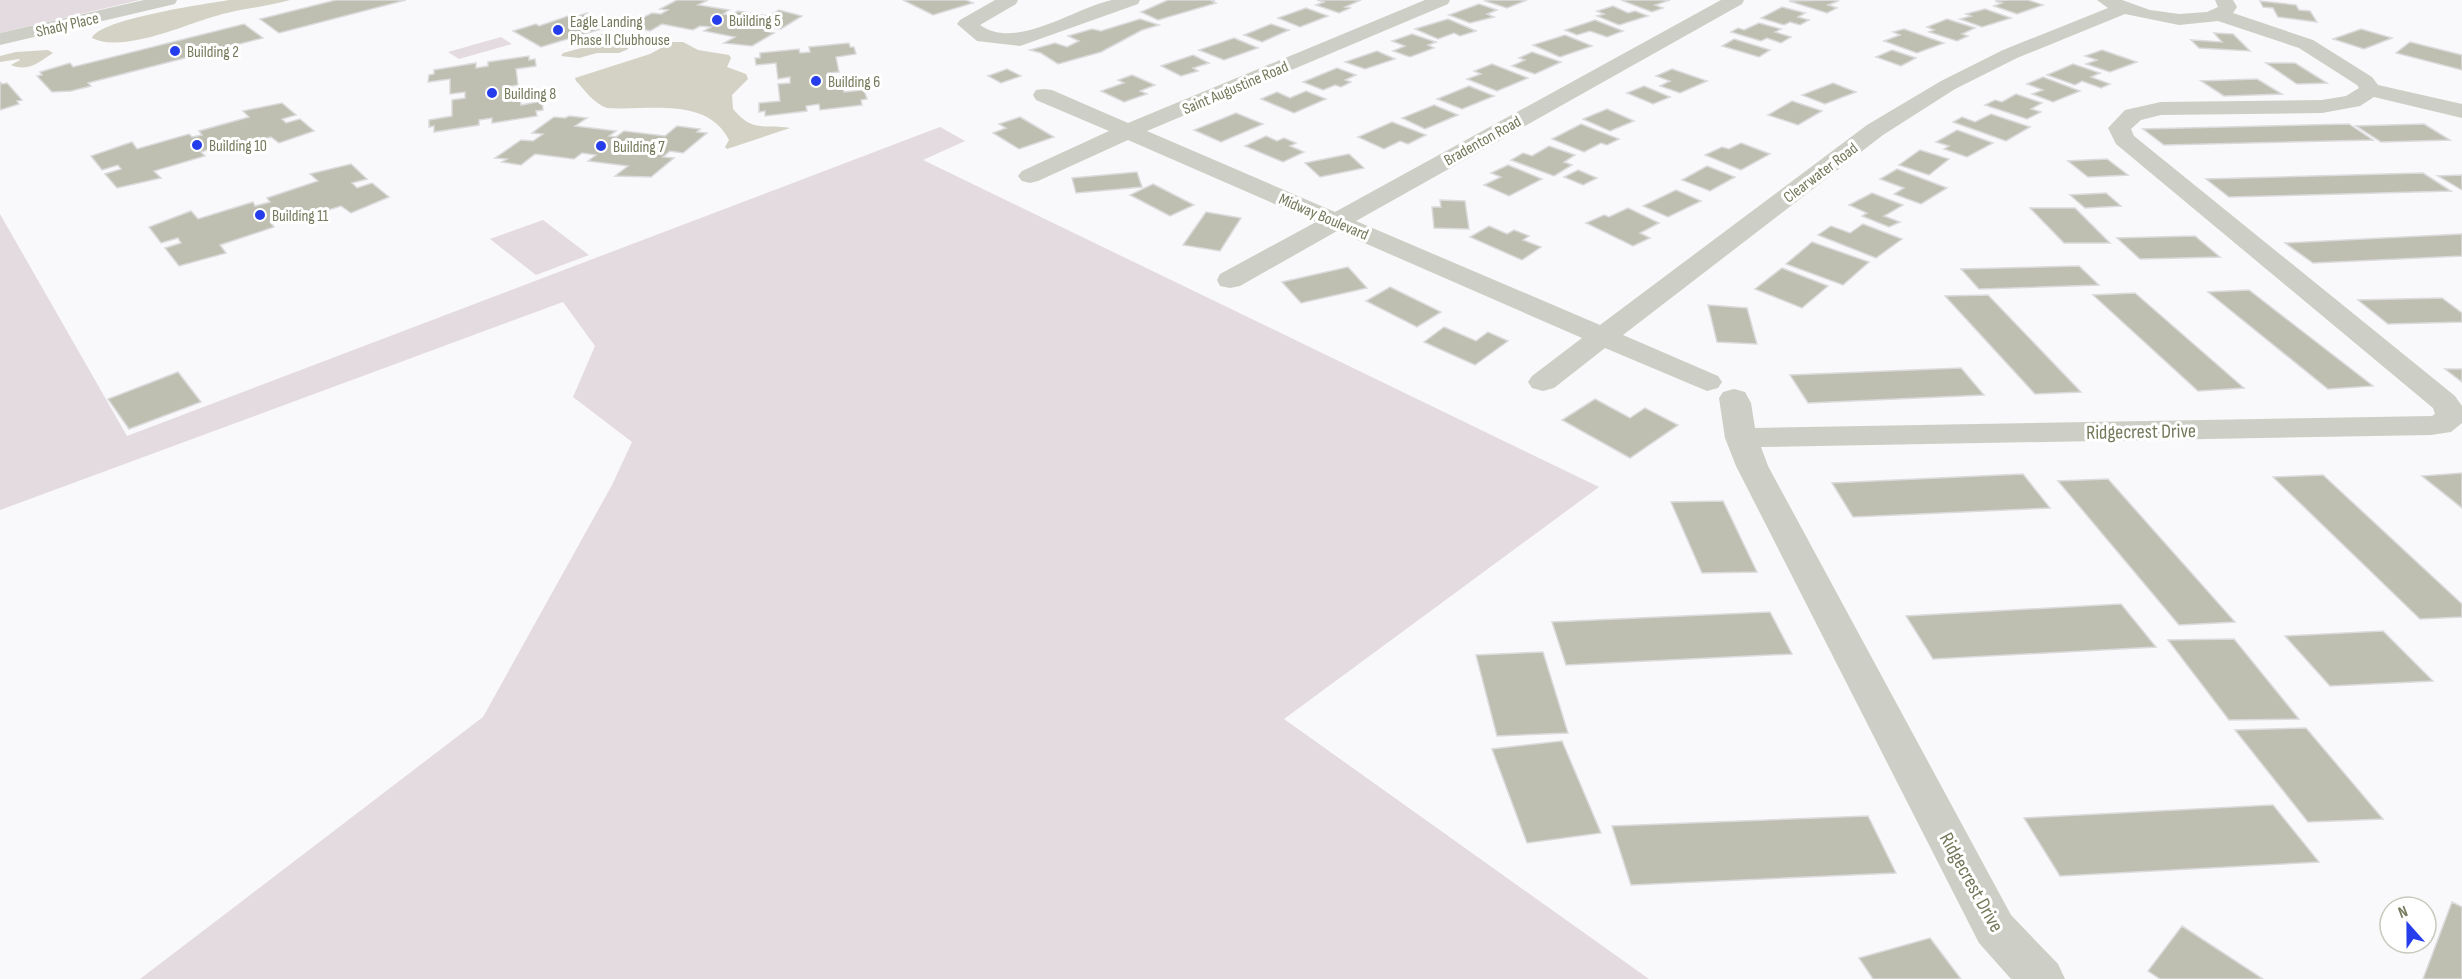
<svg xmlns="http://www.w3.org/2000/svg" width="2462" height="979" font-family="'Sofia Sans Condensed',sans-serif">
<rect width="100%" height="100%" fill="#f9f8fa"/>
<path fill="#e4dbe1" d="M0 0H140L0 33Z
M501 37 512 44 459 59 448 52Z
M940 127 965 141 923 160 1599 487 1284 719 1649 979H140L483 717 612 485 632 442 573 397 595 346 563 302 0 510V214L127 436Z
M543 220 589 255 536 275 490 239Z"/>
<path fill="#d3d2c5" d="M229 0H290C269 6 248 8 227 13 194 20 124 55 92 38 100 19 205 4 229 0Z
M601 34H609L612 39 620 40 621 44 628 46V49L619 53H597L579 58 561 56 563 53 589 46H606L589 39Z
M672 42H683L698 50 729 55 731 58 727 67 746 74 748 79 732 95 733 109C754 134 765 123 790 128L727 149 725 147 729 140C707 96 647 111 607 108 594 104 585 90 576 81L575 78 650 54Z
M48 50 53 53C41 60 30 73 11 65L20 60 19 59 0 62V56L16 52Z"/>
<path fill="#bebfb0" stroke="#dbdadc" stroke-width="1.5" d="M336 0H406L279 33 260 19Z
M677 0H708L698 5 729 10 723 14 731 15 738 11 768 16 779 10 802 16 781 29 771 28 765 31 774 33 752 46 724 43 735 37 704 31 711 27 700 26 693 30 662 24 650 31 628 25 652 13 661 14 668 10 660 9Z
M903 0H966L973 3 933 15Z
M1168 0H1215L1212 1 1216 3 1158 20 1141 12Z
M1317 0H1361L1345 7 1350 8 1339 13 1316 5 1324 2Z
M1488 0H1527L1507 8 1485 1Z
M1621 0H1670L1655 5 1663 8 1652 12Z
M1835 0 1838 1 1828 5 1837 8 1827 13 1789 1Z
M2009 0H2028L2043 5 2017 14 1994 6 2002 3 1995 1Z
M2260 1 2296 5 2299 10 2310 11 2317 22 2278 17 2273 8 2263 7Z
M1479 4 1497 10 1487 14 1494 17 1470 23 1449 15Z
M1613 6 1628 13 1635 11 1648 16 1619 25 1597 16 1604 14 1597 11Z
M1782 7 1805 13 1798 17 1809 20 1800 25 1790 22 1784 25 1761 18Z
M1306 8 1328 16 1300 27 1278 18Z
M1985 9 2011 18 1982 27 1960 19 1971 16 1966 14Z
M587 13 611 26 541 47 513 31 536 24 539 26 574 14 578 16Z
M1140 19 1159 25 1142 30 1101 52 1058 64 1041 53 1030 50 1055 43 1067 47 1079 41 1068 36 1092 29 1101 31Z
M1448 19 1476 31 1460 36 1454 33 1438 39 1415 29Z
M1947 19 1975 28 1962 34 1968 36 1957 41 1929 32 1934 30 1927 27Z
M1595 20 1623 31 1607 37 1590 31 1577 35 1565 30Z
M1759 23 1781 29 1775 32 1791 37 1781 43 1767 38 1761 41 1731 32 1738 28 1744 30Z
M244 24 263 38 88 83 91 86 71 91 52 92 37 76 42 75 40 72 70 63 73 67Z
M1271 24 1289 30 1262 42 1244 35Z
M1904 29 1944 43 1917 53 1884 41 1900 35 1893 32Z
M2361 29 2392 38 2364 49 2333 39Z
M2214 33 2233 34 2250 51 2199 48 2191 40 2222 42Z
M1412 34 1436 42 1428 45 1434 48 1410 57 1393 51 1405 46 1392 41Z
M1565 35 1592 46 1560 57 1533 45Z
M1234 38 1258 48 1224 60 1199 50Z
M1734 39 1770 50 1759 57 1722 46Z
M2410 42 2462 55V70L2396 53Z
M849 43 850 47H854L856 54 836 57 839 72 828 73 829 78 841 77 844 92 864 90 867 99 861 100 862 105 820 110 819 104 806 106 807 111 765 116V111L759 112V103L780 101 778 84 790 83V77L778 79 776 63 756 65 755 58H760V53L799 49 800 53 810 52 809 47Z
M1892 50 1916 58 1901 66 1876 57Z
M2102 50 2137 62 2110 72 2086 64 2097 60 2085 56Z
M1377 51 1395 59 1365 69 1345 62Z
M1532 52 1561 62 1535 74 1512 66 1525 60 1519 58Z
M1193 55 1209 63 1193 68 1198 71 1181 76 1161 66Z
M529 56V60L535 59 536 66 516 69 518 85 507 87 508 90 519 88 521 105 542 101 543 110 536 111 537 116 492 123V118L479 120V125L434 132V126L429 127V120L452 116V100L465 98V92L450 94V79L428 82 429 75 434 74V70L476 63V68L488 66V62Z
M2266 63H2295L2327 83 2297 84Z
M1492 64 1528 78 1497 91 1467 79 1481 74 1474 71Z
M2073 64 2100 73 2091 77 2110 84 2101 88 2082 81 2075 85 2047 75Z
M1337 68 1356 75 1345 80 1351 82 1341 87 1335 85 1323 90 1303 82Z
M1007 69 1021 76 1001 83 988 76Z
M1672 69 1707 81 1680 93 1660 86 1670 81 1656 76Z
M1132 75 1155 85 1140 91 1147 94 1124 102 1101 91 1124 83 1118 80Z
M2043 77 2080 91 2053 102 2032 94 2043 90 2027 84Z
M2257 79 2282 94 2224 96 2201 81Z
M0 82 2 84 7 83 22 100 17 101 19 104 0 110Z
M1833 83 1856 92 1825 104 1802 95Z
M1469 86 1494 96 1462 109 1437 99Z
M1644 86 1670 97 1653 104 1627 93Z
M1306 91 1326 99 1294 113 1261 99 1277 92 1290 98Z
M2016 94 2042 103 2031 109 2041 112 2027 119 1985 105 1995 100 2002 102Z
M1792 101 1822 111 1798 125 1768 115Z
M282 103 296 115 282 119 286 123 300 119 314 131 279 143 271 137 223 150 219 146 201 152 205 156 154 171 161 178 117 188 105 174 121 169 118 165 102 170 91 156 132 142 137 149 189 134 192 137 202 135 199 131 249 117 243 111Z
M1434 105 1458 115 1425 129 1402 118Z
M1607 109 1634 121 1610 131 1583 119Z
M1236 113 1263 124 1221 142 1194 130Z
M1991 114 2030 127 2006 141 1953 122 1962 117 1975 122Z
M569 116 587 118 575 126 616 131 609 136 616 137 624 131 665 136 677 126 700 129 697 132 707 133 683 153 670 151 663 157 674 158 651 177 615 176 628 166 588 161 596 155 582 153 574 159 535 154 521 165 502 162 507 159 495 158 521 140 533 141 543 134 532 133 554 117 565 118Z
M1020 117 1054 137 1019 149 993 133 1006 128 999 124Z
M1392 122 1426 135 1408 144 1400 141 1384 149 1358 137Z
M1581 124 1619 139 1607 145 1601 143 1584 152 1552 139Z
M2349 124 2373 140 2164 145 2143 129Z
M2424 124 2450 140 2381 142 2356 126Z
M1957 130 1993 143 1967 157 1944 149 1949 146 1936 142Z
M1266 136 1277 141 1284 138 1296 143 1290 146 1304 152 1283 162 1245 146Z
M1741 143 1770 154 1741 170 1705 155 1722 147 1729 149Z
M1549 146 1575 155 1564 162 1572 165 1554 176 1511 160 1523 153 1532 156Z
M1920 150 1949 159 1929 175 1899 165Z
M1349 154 1364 168 1320 177 1305 163Z
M2107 159 2128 175 2088 177 2068 161Z
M351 164 367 179 352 183 357 188 372 183 389 197 351 213 341 206 290 222 285 217 270 222 274 227 220 245 226 253 179 266 165 248 181 243 178 238 161 243 149 227 191 211 198 219 253 202 255 206 270 202 267 198 318 181 310 174Z
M1508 165 1542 179 1509 196 1484 185 1501 177 1491 173Z
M1707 166 1735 177 1710 191 1682 180Z
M1897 169 1947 188 1921 204 1894 194 1904 188 1880 179Z
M1578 170 1597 178 1583 185 1564 177Z
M1137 172 1142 187 1076 193 1072 178Z
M2423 173 2451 191 2229 197 2206 179Z
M2462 175V190L2438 176Z
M1153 184 1194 205 1170 216 1130 195Z
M1676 190 1701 201 1668 217 1643 206Z
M1872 193 1903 205 1884 216 1900 222 1889 227 1862 216 1867 213 1849 205Z
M2106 193 2121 206 2085 208 2070 195Z
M1440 200 1465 201 1469 229 1434 228 1432 207H1441Z
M1628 208 1659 223 1640 233 1650 238 1633 246 1586 223 1604 215 1609 217Z
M2030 208H2075L2110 243H2064Z
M1206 212 1241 218 1220 251 1183 245Z
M1863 224 1902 239 1876 258 1818 235 1831 226 1850 233Z
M1489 226 1507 234 1514 230 1529 236 1523 240 1541 247 1522 260 1470 237Z
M2462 234V256L2313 263 2285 243Z
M2195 236 2220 257 2140 259 2117 238Z
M1812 242 1869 262 1843 285 1786 264Z
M2079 266 2099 285 1979 289 1961 269Z
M1348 267 1367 288 1301 303 1282 282Z
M1782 268 1828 286 1802 308 1755 289Z
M1390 287 1441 312 1417 327 1366 301Z
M2249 290 2373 386 2328 389 2208 292Z
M2135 293 2244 388 2198 391 2093 295Z
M1988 295 2081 392 2035 394 1945 296Z
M2442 298 2462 313V322L2388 324 2358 300Z
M1708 305 1747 308 1757 344 1717 342Z
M1444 327 1476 341 1488 332 1508 341 1475 365 1424 342Z
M1961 368 1984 395 1808 403 1790 375Z
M2445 369H2462V382Z
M178 372 201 402 129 429 108 399Z
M1595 399 1630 418 1645 408 1678 425 1630 458 1562 420Z
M2462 473V508L2422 476Z
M2023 474 2050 508 1853 517 1832 483Z
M2323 475 2462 604V617L2420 619 2273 477Z
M2108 479 2235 622 2179 625 2058 481Z
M1723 501 1757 572 1702 573 1671 502Z
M2121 604 2156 647 1933 659 1906 616Z
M1770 612 1792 654 1566 665 1552 622Z
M2383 631 2433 681 2330 686 2285 636Z
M2234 639 2299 719 2229 720 2168 640Z
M1543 652 1568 733 1497 736 1476 655Z
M2306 728 2383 819 2308 822 2235 730Z
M1562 741 1601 833 1527 843 1492 749Z
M2273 805 2319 862 2060 876 2024 818Z
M1868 816 1896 873 1631 885 1612 826Z
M2452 902 2462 907V979H2423Z
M2182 926 2263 979H2160L2148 971Z
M1930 938 1961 979H1873L1859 958Z"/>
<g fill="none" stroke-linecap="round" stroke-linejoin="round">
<path fill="#cdcec5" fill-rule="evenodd" d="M144 0H177L175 4 0 45V33Z
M995 0H1018L1016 4 980 25C1016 51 1074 8 1112 0 1121 0 1131 0 1140 0L1138 4 1020 46 977 41 957 24 960 20Z
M1425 0H1450L1448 4 1147 131 1335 212 1721 0H1744L1742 4 1356 221 1600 325 1867 125 1941 81 2003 50 2108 8 2097 0H2122L2150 10 2179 14 2207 12 2218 7 2215 0H2233L2237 7 2233 13 2313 40 2372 77 2378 85 2462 104V118L2374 97 2360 106 2322 113 2161 115 2141 120 2131 129 2134 136 2455 396 2462 406V423L2451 432 2431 435 1761 447 1768 466 2011 915 2058 964 2065 979H2011L1979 943 1736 466 1725 438 1719 398 1723 392 1734 389 1745 392 1751 403 1755 428 2432 416 2435 414 2433 408 2116 144 2108 128 2125 110 2161 102 2322 100 2346 96 2359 88 2357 85 2299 48 2218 21 2179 25 2125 14 2017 58 1955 89 1883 135 1623 335 1718 376 1722 382 1718 388 1707 391 1605 348 1554 388 1543 391 1532 388 1528 382 1532 376 1582 338 1337 231 1240 286 1230 288 1220 286 1217 280 1220 274 1316 222 1128 140 1038 181 1030 183 1022 181 1018 176 1022 171 1109 131 1036 100 1033 95 1036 90 1044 89 1052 90 1128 123Z"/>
</g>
<g fill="#263dec" stroke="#fff" stroke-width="2">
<circle cx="717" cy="20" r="6"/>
<circle cx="558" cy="30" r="6"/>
<circle cx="175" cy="51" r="6"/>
<circle cx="816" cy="81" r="6"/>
<circle cx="492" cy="93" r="6"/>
<circle cx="197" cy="145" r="6"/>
<circle cx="601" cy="146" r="6"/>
<circle cx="260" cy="215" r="6"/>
</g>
<g text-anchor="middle" stroke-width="6" stroke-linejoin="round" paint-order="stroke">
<g font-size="16" fill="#75785a" stroke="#fff" text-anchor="start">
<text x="729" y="26">Building 5</text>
<text x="570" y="27">Eagle Landing<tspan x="570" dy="18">Phase II Clubhouse</tspan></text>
<text x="187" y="57">Building 2</text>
<text x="828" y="87">Building 6</text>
<text x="504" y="99">Building 8</text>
<text x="209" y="151">Building 10</text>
<text x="613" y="152">Building 7</text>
<text x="272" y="221">Building 11</text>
</g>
<g font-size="16" fill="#75785a" stroke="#fff">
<text transform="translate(67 24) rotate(-13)" y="6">Shady Place</text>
<text transform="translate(1235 87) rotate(-23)" y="6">Saint Augustine Road</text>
<text transform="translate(1482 140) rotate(-29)" y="6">Bradenton Road</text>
<text transform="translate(1820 172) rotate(-37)" y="6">Clearwater Road</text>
<text transform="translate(1324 216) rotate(23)" y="6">Midway Boulevard</text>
</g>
<g font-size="20" fill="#75785a" stroke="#fff">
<text transform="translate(2141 431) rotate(-1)" y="7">Ridgecrest Drive</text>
<text transform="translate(1972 882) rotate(61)" y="7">Ridgecrest Drive</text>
</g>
</g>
<g transform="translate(2408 925) rotate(339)"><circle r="28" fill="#ffffff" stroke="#c8c9bd" stroke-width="1.5"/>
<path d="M0-4.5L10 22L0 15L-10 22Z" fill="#263dec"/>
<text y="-9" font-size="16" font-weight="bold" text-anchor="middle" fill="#75785a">N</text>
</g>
</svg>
